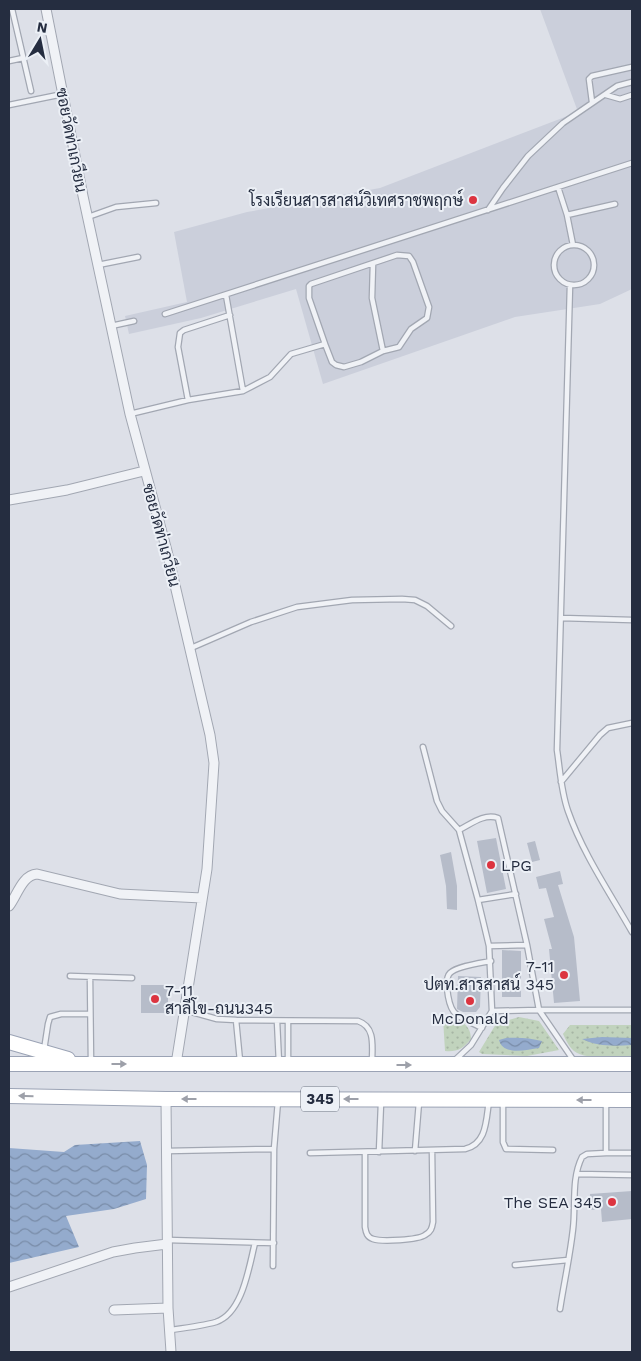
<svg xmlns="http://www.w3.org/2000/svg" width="641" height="1361" font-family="'Work Sans',Sarabun,sans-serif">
<defs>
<pattern id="grass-dots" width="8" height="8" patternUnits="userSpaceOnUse" patternTransform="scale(1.25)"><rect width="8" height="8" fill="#c1d3bd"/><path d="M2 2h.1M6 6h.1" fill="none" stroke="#a6b5a4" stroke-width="1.8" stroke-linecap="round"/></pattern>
<pattern id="water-waves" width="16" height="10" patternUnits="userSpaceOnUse" patternTransform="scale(1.25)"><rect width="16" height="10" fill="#94abcd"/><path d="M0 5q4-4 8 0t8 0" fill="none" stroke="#798ca8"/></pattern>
</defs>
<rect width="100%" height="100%" fill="#dde0e8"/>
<path fill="#cbcfdb" d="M540 9H632V289L600 304 515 317 323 384 296 289 201 318 129 334 125 316 187 302 174 232 247 212 380 188 578 112Z"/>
<path fill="url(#grass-dots)" d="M519 1017 539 1021 559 1050 527 1056 482 1054 479 1052 496 1024Z
M443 1018C457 1018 471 1023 471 1039 463 1049 457 1052 445 1051Z
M570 1025H632V1057C619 1057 584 1060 574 1051 569 1047 566 1040 563 1034Z"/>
<path fill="url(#water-waves)" d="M602 1037 632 1038V1045C615 1046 598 1047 582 1039Z
M506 1038C518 1037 531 1038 542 1041L539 1048C526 1050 503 1056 499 1040Z
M140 1141 147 1165 146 1199 114 1209 66 1216 79 1247 9 1263V1148L64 1152 75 1145Z"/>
<path fill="#b6bcc9" d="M496 838 506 889 487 893 477 841Z
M535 841 540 860 532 862 527 843Z
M451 852 457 886V910L447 909 446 886 440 855Z
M560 871 563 884 558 885 574 937 580 1001 554 1003 549 949H552L544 919 554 917 546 888 539 889 536 877Z
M502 950 521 951V997H502Z
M458 976 481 977 480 1007 476 1012H463L457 1009Z
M141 985H168V1013H141Z
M632 1191V1219L602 1222 601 1209 591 1210 590 1194Z"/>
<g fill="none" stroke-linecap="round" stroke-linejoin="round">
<defs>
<path id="lane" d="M12 9 31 91
M9 61 23 58
M606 95 620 99 632 95
M592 102 589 79 592 76 632 67
M9 105 63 94
M558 187 567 215 573 245
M488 210 503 188 528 156 563 123 617 86 632 82
M567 215 615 204
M88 217 116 207 156 203
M554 265a20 20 0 1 1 40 0a20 20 0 1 1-40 0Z
M397 255 409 256 413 262 429 307 427 318 411 329 399 347 383 351 361 362 344 367 336 365 332 362 325 344 309 298V286L311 284Z
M373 264 372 298 383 351
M98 265 138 257
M570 285 557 750C560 770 561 791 568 811 583 854 610 893 632 932
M226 295 243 391
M165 314 632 163
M111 326 134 321
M188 400 178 347 180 333 184 330 230 315
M130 414 188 400 243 391 270 377 291 354 325 344
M561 618 632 620
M191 648 251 622 297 607 352 600 402 599 415 600 427 606 451 626
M423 747 437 801 442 811 459 830 478 900 489 946 492 1011
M561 782 600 735 608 728 632 723
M459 830C471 824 484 813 498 818L527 945 539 1010H632
M478 900 516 894
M489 946 527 945
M70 976 132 978
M90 977 91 1063
M184 1010 217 1019 236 1020 358 1021C376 1027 372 1047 372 1063
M236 1020 240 1061
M277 1021 279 1063
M288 1021V1062
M482 1028C457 1015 450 1018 447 988 447 983 446 977 450 973 457 966 481 963 491 961
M44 1050 48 1024 50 1017 61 1014H90
M454 1061 471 1045 492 1011 539 1010 574 1061
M503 1101V1142L506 1149 553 1150
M167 1151 274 1149
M415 1151 419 1102
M379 1152 381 1103
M310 1153 465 1149C487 1144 486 1120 489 1101
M365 1153V1227C366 1233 367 1237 373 1239 382 1242 418 1240 425 1235 431 1232 432 1228 433 1222L432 1150
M606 1153H632
M577 1174 632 1175
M168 1240 274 1243
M515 1265 568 1260
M273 1266 274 1149 278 1101
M560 1309C564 1283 570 1256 573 1229 576 1205 571 1179 582 1157L587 1154 606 1153V1101
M170 1330C185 1328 202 1326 216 1322 243 1313 249 1266 255 1243"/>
<path id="street" d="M46 9 83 196 130 414 167 551 210 735 214 763 207 869 176 1064
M9 500 67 490 144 471
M9 906C17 896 22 875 37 874L120 894 202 898
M166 1099 168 1308 171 1352
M9 1287 113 1252 135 1248 167 1244
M114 1310 168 1308"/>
<path id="primary" d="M9 1042 68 1059
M9 1064H632
M9 1096 166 1099 632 1100"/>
</defs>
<use href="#lane" stroke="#a2a7b2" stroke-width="7"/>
<use href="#street" stroke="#a2a7b2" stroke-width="11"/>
<use href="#primary" stroke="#9ba3b5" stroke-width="16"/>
<use href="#lane" stroke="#f0f2f6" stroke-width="4.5"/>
<use href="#street" stroke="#f0f2f6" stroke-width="9"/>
<use href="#primary" stroke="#fff" stroke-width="14"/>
</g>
<defs><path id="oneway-solid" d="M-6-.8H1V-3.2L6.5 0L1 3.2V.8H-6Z" transform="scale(1.25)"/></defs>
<g fill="#9da0a9">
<use href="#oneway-solid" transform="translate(119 1064)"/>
<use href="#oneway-solid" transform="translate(404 1065)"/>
<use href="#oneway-solid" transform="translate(26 1096) rotate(-179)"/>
<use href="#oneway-solid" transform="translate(189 1099) rotate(-180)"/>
<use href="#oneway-solid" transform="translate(351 1099) rotate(180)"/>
<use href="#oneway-solid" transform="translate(584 1100) rotate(-180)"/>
</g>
<g fill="#dc3440" stroke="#ecf0f6" stroke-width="2">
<circle cx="473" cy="200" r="5"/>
<circle cx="491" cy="865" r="5"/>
<circle cx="564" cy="975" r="5"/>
<circle cx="155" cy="999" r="5"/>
<circle cx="470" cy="1001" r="5"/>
<circle cx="612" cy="1202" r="5"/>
</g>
<g text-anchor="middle" stroke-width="4" stroke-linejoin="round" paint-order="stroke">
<rect fill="#ecf0f6" stroke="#616877" stroke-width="1" x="301" y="1086.5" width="38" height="25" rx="4"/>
<g font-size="15" font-weight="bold" fill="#252d40">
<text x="320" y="1104">345</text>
</g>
<g font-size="16" fill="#252d40" stroke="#ecf0f6">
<text transform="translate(72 140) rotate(79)" y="6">ซอยวัดท่าเกวียน</text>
<text transform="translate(162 535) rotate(75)" y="6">ซอยวัดท่าเกวียน</text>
</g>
<g font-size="16" fill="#252d40" stroke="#ecf0f6" text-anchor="end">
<text x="463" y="206">โรงเรียนสารสาสน์วิเทศราชพฤกษ์</text>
<text x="501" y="871" text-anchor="start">LPG</text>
<text x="554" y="972">7-11<tspan x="554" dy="18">ปตท.สารสาสน์ 345</tspan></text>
<text x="165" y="996" text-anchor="start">7-11<tspan x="165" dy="18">สาลีโข-ถนน345</tspan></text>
<text x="470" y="1024" text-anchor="middle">McDonald</text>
<text x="602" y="1208">The SEA 345</text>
</g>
</g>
<rect width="641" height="1361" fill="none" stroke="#252d40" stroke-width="20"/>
<g transform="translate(40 40) rotate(10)" stroke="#ecf0f6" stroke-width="4" paint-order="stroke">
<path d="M0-4L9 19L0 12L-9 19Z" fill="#252d40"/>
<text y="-8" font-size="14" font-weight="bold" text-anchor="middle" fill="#252d40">N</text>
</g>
</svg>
